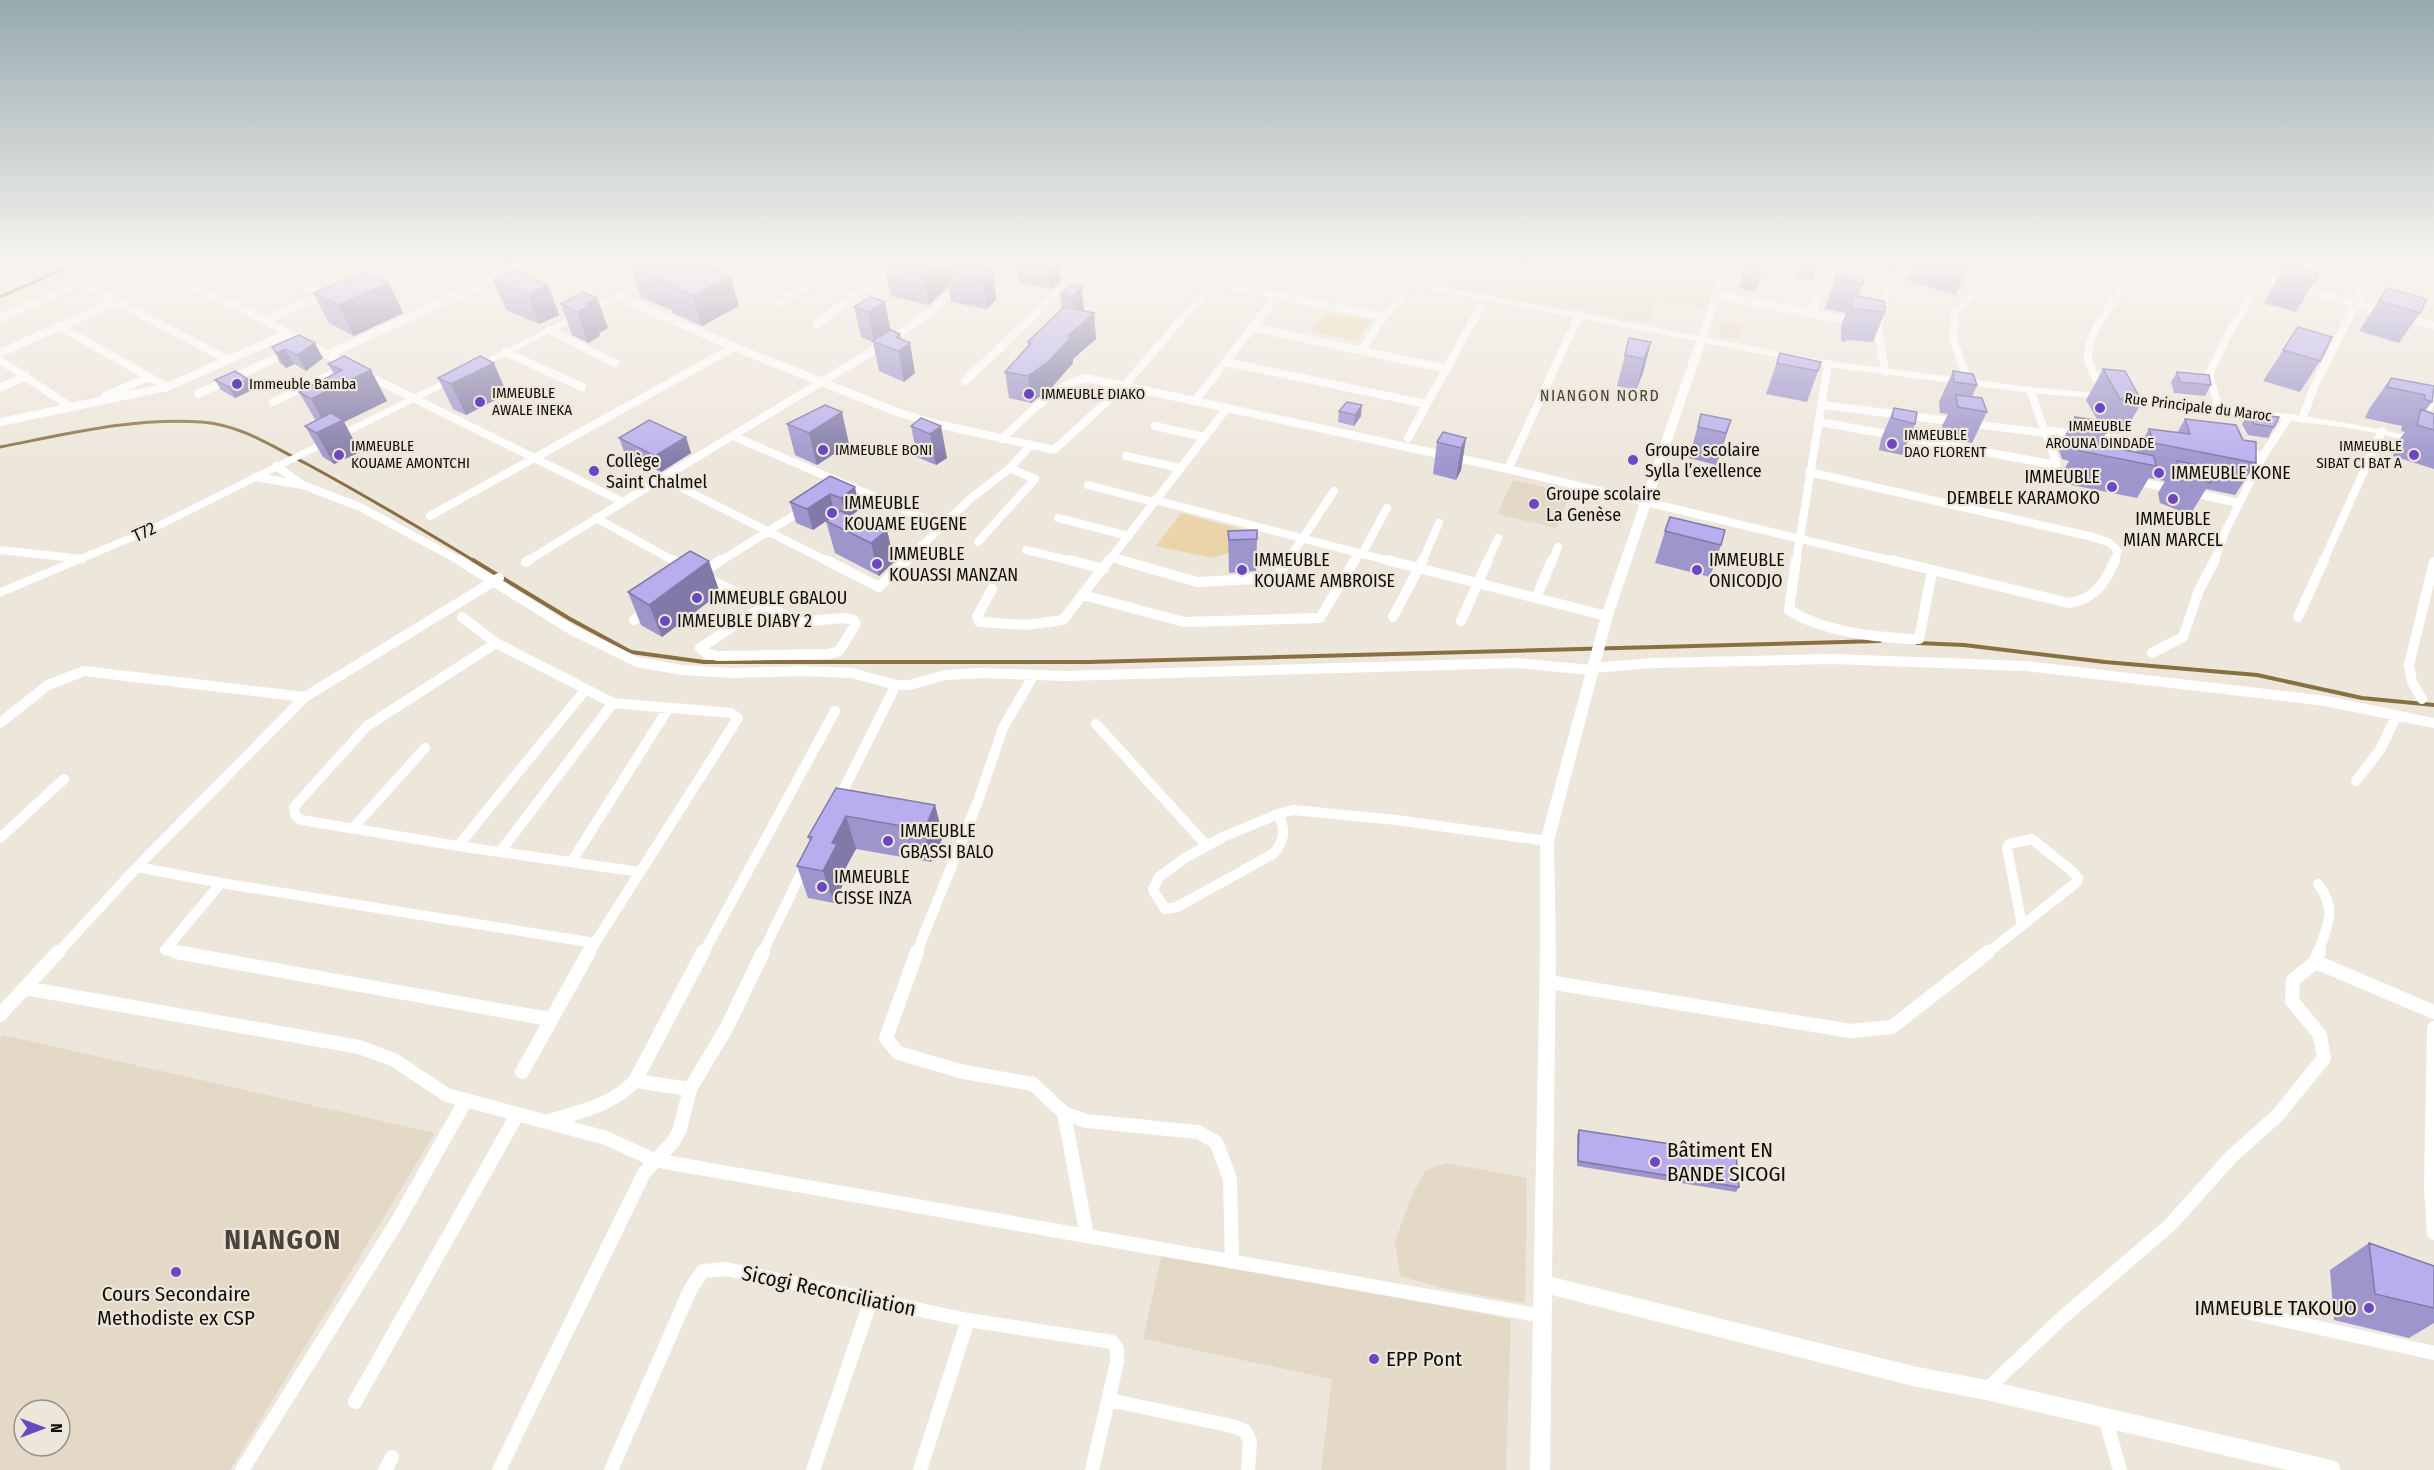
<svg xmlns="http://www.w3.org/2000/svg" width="2434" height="1470" font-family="'Fira Sans Condensed',sans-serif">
<rect width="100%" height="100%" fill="#ede6db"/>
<path fill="#e4d9c7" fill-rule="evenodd" d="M1407 265H1448L1437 281 1401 274Z
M1462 265H1718L1706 309 1655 300 1648 322 1448 288Z
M1723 321 1744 325 1741 340 1719 336Z
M1513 480 1571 493 1556 528 1497 514Z
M3 1035 435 1133 230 1470H0V1038ZM24 1410H60V1446H24Z
M1446 1163 1527 1178 1525 1303 1447 1289 1400 1276 1395 1242 1411 1197 1426 1170Z
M1162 1254 1511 1319 1506 1470H1321L1332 1379 1143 1339Z"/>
<path fill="#ebd3aa" d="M1326 312 1367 320 1369 322 1357 341 1311 331Z
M1181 513 1244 530 1228 553 1212 558 1156 546Z"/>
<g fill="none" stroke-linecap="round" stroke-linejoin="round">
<path stroke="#897042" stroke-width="3" d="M0 297 73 265
M0 447C67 434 134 417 202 422 241 425 273 447 307 464 364 495 420 528 476 562"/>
<path stroke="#897042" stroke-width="4" d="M473 560 570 619 631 652 704 662H1089L1880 641
M1917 643 1964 645 2105 662 2257 675 2362 698 2434 705"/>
<path stroke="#fff" stroke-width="8" d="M151 265 264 320 348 366
M259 265 322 295
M2215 265 2385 312
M0 273 18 265
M288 279 321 265
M738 280 764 265
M356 281 395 265
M80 283 229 360
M1232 287 1384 317
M1440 289 1456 265
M1717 295 1855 322
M617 296 734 347 897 412 933 423 1054 450 1124 386 1228 265
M1277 296 1195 401 1508 469
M779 303 807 287 835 265
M1812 314 1826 265
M1579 315 1508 469 1897 562
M2403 317 2434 326
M0 318 122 265
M264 320 328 293
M817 324 895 265
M59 326 167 387
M1251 327 1447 369
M549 330 615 363
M1702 339 1726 265
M1362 350 1379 323 1411 283
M505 352 582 387
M0 353 114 302
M329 354 524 265
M0 360 71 407
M1226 362 1426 404
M1886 372C1874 318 1872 305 1912 265
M365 374 623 502 894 338 931 311 983 265
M965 381 1087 265
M1968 382 1953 338 1954 313 1998 265
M0 388 26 376
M2104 391C2098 381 2089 369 2088 357 2087 327 2125 288 2142 265
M198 394 289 352
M105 396 149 377
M273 402 346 367
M1823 405 2046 433
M2219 409 2209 374 2227 336 2270 265
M2302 419 2314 387 2375 265
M0 422 167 387 289 333
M1820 422 2057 465 2030 390
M2422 422 2434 395
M1155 426 1205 437
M2046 430 2156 444
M733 436 942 526
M1408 438 1480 308
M1002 439C1027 416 1052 386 1086 378L1195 401
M2243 454 2263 456 2288 418
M1126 456 1180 468
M276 466 303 485 360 507 462 562
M1809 472 2093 537 2110 543 2118 551 2114 562
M256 477 302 485
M662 478 829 562
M2133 481 2174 489
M1088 485 1153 502
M2189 492 2238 503
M1155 500 1393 562
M430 516 734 347
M596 518 676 562
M1058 518 1129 536
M978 542 1035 479 1010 468
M0 550 82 559
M1026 550 1075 562
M1362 554 1387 508
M1113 558 1127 562
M526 562 623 502
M719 562 806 508
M905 562 969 500 1010 468 1030 446
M1108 562 1227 408
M1287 562 1334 491
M1354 562 1359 554
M1422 562 1439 523
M1487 562 1498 538
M1552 562 1558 547
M1796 562 1828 364
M2214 562 2225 532 2263 456
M2323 562 2382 431"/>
<path stroke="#fff" stroke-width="10" d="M459 560 572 630 637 662 682 670 732 673 802 671 852 673 896 685 838 801
M673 560 685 567
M826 560 879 587 907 560
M1069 560 1104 569
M1121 560 1197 582 1276 578 1288 560
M1387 560 1607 616
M1796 560 1789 610C1822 631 1868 636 1907 639H1919L1932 571
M1891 560 2069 603C2094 600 2106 582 2115 560
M526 562 529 560
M699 574 721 560
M704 577 800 622 843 618 854 620 856 624 839 651 829 654 719 656 707 654 700 648 764 606
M992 589 977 617 979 622 1026 625 1063 620 1109 560
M1083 595 1184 622 1320 618 1355 560
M1536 598 1552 560
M462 617 496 643 613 703 731 713 738 718 588 954
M1393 617 1423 560
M2298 617 2324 560
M634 620 649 609
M1461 621 1488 560
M496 643 367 726 294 807 295 815 301 820 458 846 640 872
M2152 653 2183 637 2199 590 2215 560
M1592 668 1654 663 1831 659 2026 666 2326 701 2434 723
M896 685H910L945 675 981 673 1066 676 1516 663 1591 670
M2422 699 2412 682 2409 665 2434 562
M0 723 48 685 84 671 305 697
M1096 724 1207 846
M2356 781 2380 750 2397 715
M1278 814C1286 829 1285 842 1273 854L1177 907 1165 909 1153 890 1159 877 1185 858 1223 837Z
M1278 814 1293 810 1396 820 1547 841
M352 829 425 748
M0 838 64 779
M458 846 586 689
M500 852 613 703
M572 861 668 709
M137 867 221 883 595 943
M2318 884C2338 910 2327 925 2318 954
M57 954 137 867 305 697 499 578
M185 954 165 950 221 883
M703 954 835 711
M762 954 806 863
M916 954 978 801 1003 728 1033 676
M1986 954 2077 882 2078 878 2073 872 2032 839 2009 844 2007 848 2022 925"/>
<path stroke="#fff" stroke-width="14" d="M176 952 549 1019
M917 952 886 1038 898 1053 964 1072 1033 1084 1064 1113 1086 1121 1198 1132 1216 1142 1230 1179 1232 1262
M2316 962 2434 1012
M1548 982 1851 1031 1892 1027 1988 952
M25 988 359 1047 394 1060 447 1095 606 1138 654 1160 1543 1316
M0 1015 58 952
M2434 1028 2431 1188 2434 1233
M522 1072 589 952
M635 1081 690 1089
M1064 1113 1087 1236
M546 1122C578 1112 611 1106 635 1081L703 952
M2224 1307 2434 1353
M1986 1390 2062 1318 2171 1224 2232 1156 2278 1115 2324 1058 2320 1035 2292 1001 2293 980 2316 962 2319 952
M1109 1400 1232 1426 1245 1431 1250 1441 1248 1470
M355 1402 517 1115
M2105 1418 2120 1470
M242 1470 397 1222 466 1100
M385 1470 392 1457
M499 1470 644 1173 673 1142 680 1129 690 1089 727 1027 763 952
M611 1470 691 1288 703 1271 726 1269 968 1320 1112 1342 1117 1349V1362L1092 1470
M813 1470 871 1300
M920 1470 968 1320"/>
<path fill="#fff" fill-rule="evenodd" d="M674 265H684L477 370H469L468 368Z
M1313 265H1329L1828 361 2030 387 2109 394V398L2105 399 2030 393 1828 367 1705 343 1613 616 1554 841 1556 954 1552 1277 1913 1366 1986 1380 2331 1460 2338 1463 2341 1470H2287L1986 1400 1913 1386 1552 1295 1550 1470H1530L1540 954V841L1601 616 1696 341 1317 268Z
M456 374 460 375V379L156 531 0 597V588L148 527Z
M2124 395C2228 407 2333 415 2434 442V448L2381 434 2342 427 2120 400 2119 398Z"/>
</g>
<path fill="#9e95cd" d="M578 265H600L590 269Z
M636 265H730L716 271 730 276 739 306 702 326 672 313V310L641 298 631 268 637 265Z
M1017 265H1059L1061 281 1052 289 1019 283Z
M1746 265H1765L1755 292 1739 288Z
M1799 265H1818L1812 281 1795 278Z
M1874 265H1904L1898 271 1874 267Z
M1914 265H1969L1956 295 1908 281Z
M2286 265 2319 274 2296 312 2263 303Z
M885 266 993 270 996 300 987 309 951 302 949 286 929 305 890 296Z
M1837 273 1863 284 1859 296 1885 312 1873 342 1846 340 1845 342 1841 341V325L1846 313 1825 309Z
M493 280 548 285 559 315 539 324 506 310Z
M1082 287 1084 311 1094 313 1096 339 1073 359V363L1052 387 1031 403 1009 398 1005 372 1028 346V342L1062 310 1060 294Z
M2387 288 2420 313 2399 343 2359 331Z
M313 293 403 313 354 336 329 323Z
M885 302 890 330 900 334 901 339 915 373 904 382 879 371 873 342 861 337 854 307Z
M561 304 608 328 599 333 600 336 588 343 572 335Z
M2298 327 2320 361 2300 392 2263 381Z
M299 335 323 358 306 371 294 364 286 368 280 363 272 347Z
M1629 338 1651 342 1643 373 1636 390 1617 386Z
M1780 353 1818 371 1807 402 1766 394Z
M344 356 387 401 344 422 360 452 334 464 323 457 305 426 316 421 299 392 334 374 328 364Z
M2103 369 2142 402 2124 433 2105 431 2106 433 2100 445 2136 452 2149 429 2177 433 2185 419 2256 463 2235 495 2206 489 2190 515 2160 503 2158 493 2165 481 2149 478 2137 498 2062 483V473L2069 461 2062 459 2058 448 2075 417 2098 421 2086 400Z
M1953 371 1977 385 1972 397 1987 412 1972 443 1944 438 1942 426 1948 414 1940 413 1939 402Z
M2177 372 2211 385 2205 396 2174 393 2171 382Z
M438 378 507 394 466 415 453 409Z
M2391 378 2434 386 2432 402 2425 411 2434 414V469L2393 456 2398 441 2405 432 2401 431 2402 426 2365 418 2369 409Z
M248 379 254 389 235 398 221 390 215 380Z
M1894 408 1915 424 1902 455 1879 450 1881 439Z
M1339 411 1361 416 1354 426 1338 422Z
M2249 413 2274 427 2268 438 2248 435 2242 424Z
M1701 414 1731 420 1716 465 1689 458Z
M921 418 947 458 936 465 917 457 911 426Z
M787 424 849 444 817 465 795 455Z
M686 437 691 453 661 472 625 454 619 438Z
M1466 438 1461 470 1456 480 1433 474 1437 442Z
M830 476 860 509 850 516 887 530 894 562 879 576 835 553 826 521 813 530 796 523 790 502Z
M1228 531 1257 539 1256 571 1229 573Z
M1665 531 1721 545 1710 577 1655 563Z
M628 592 720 593 662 637 641 625Z
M836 788 935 805 943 837 931 862 856 849 845 869 847 876 834 903 808 898 797 866 810 842 808 837Z
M1579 1130 1739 1187 1736 1192 1577 1166V1135Z
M2369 1243 2434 1266V1323L2409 1338 2334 1320 2330 1270Z"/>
<path fill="#8179a7" d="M588 265H600L590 269Z
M714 265H730L716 272Z
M935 265H949L950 272H947L949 286 929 305 924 275Z
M1050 265H1059L1061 281 1052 289Z
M1764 265H1765L1755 292Z
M993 270 996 300 987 309 983 279Z
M730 276 739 306 702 326 693 296Z
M389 283 403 313 354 336 338 305Z
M548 285 559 315 539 324 527 294Z
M1082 287 1084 317 1075 327 1072 297Z
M597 298 608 328 599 333 600 336 588 343 577 312 585 304Z
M885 302 891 333 874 342 868 312Z
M1094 313 1096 339 1073 359V363L1052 387 1031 403 1028 376 1068 336Z
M900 334 902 348 910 343 915 373 904 382 896 337Z
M1651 342 1643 373 1636 390 1644 359Z
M315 343 323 358 306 371 297 355Z
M285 349 294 364 286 368 277 353Z
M494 363 507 394 466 415 451 384Z
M371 370 387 401 344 422 360 452 334 464 316 433 327 428 311 399Z
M248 379 254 389 235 398 229 387Z
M1362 405 1361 416 1354 426 1355 415Z
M842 412 849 444 817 465 809 433Z
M1731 420 1721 452 1716 465 1726 433Z
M941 426 947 458 936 465 930 434Z
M686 437 691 453 661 472 655 456Z
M1466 438 1461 470 1456 480 1461 448Z
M855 487 860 509 846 520 841 498Z
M830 494 835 515 813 530 807 509Z
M887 530 894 562 879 576 871 543Z
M709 561 720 593 662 637 649 605Z
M935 805 943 837 931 862 924 830Z
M846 816 856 849 845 869 847 876 834 903 823 871 832 843Z"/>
<path fill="#b8adee" stroke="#8179a7" stroke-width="1.5" d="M638 265H697L730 276 693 296 663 283 665 281 631 268Z
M887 265H935L924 275 885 266Z
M955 265H966L993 270 983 279 947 272Z
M2286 265 2319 274 2314 282 2281 273Z
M515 270 548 285 527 294 493 280Z
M362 273 389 283 338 305 313 293Z
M1837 273 1864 279 1863 284 1835 279Z
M1070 285 1082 287 1072 297 1060 294Z
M2387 288 2427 299 2420 313 2379 301Z
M583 292 597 298 585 304 589 306 577 312 561 304Z
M1852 295 1884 301 1885 312 1857 309 1856 312 1852 311Z
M871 297 885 302 868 312 854 307Z
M1064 307 1094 313 1068 336 1071 337 1049 361 1028 376 1005 372 1031 343 1028 342Z
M2298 327 2332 337 2320 361 2283 350Z
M891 330 900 334 896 337 910 343 898 351 872 341Z
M299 335 315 343 297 355 285 349 277 353 272 347Z
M1629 338 1651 342 1644 359 1625 355Z
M1780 353 1821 362 1818 371 1777 363Z
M344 356 371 370 311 399 299 392 342 370 328 364Z
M480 356 494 363 451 384 438 378Z
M2103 369 2125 371 2142 402 2120 399Z
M235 371 248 379 229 387 215 380Z
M1953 371 1973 374 1977 385 1954 382Z
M2177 372 2209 375 2211 385 2180 382Z
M2391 378 2434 386 2432 402 2424 399 2425 395 2387 387Z
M1956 395 1982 398 1987 412 1958 407Z
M1347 402 1362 405 1355 415 1339 411Z
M825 405 842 412 809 433 787 424Z
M1894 408 1917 412 1915 424 1892 418Z
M2421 409 2434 414V430L2417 425Z
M331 413 343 420 316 433 305 426Z
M2249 413 2279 417 2274 427 2254 424Z
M1701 414 1731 420 1726 433 1698 427Z
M2075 417 2101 421 2106 433 2079 428Z
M921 418 941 426 930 434 911 426Z
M2185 419 2236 425 2243 440 2256 442V463L2154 443 2149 429 2190 434Z
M649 420 686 437 655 456 619 438Z
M1443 432 1466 438 1461 448 1437 442Z
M2080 441 2154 456 2156 466 2080 451Z
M2177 461 2207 467 2210 483 2180 471Z
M830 476 855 487 841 498 830 494 807 509 790 502Z
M841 511 853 518 857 516 887 530 871 543 826 521Z
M1670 517 1725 530 1721 545 1665 531Z
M1257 530V539L1229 540 1228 531Z
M690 551 709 561 649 605 628 592Z
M836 788 935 805 924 830 846 816 832 843 837 844 823 871 797 866 812 837H808Z
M1579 1130 1736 1154 1739 1187 1578 1161Z
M2369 1243 2434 1266V1308L2375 1294Z"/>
<linearGradient id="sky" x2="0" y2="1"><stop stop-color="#97aaaf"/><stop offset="0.56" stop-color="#f7f4ef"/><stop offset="1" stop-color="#f7f4ef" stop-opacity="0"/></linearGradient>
<rect width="2434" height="470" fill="url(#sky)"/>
<g fill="#6b48c1" stroke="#ede6db" stroke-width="2">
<circle cx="237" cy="384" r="6"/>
<circle cx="1029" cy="394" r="6"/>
<circle cx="480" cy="402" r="6"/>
<circle cx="2100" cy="408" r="6"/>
<circle cx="1892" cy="444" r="6"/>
<circle cx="823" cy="450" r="6"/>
<circle cx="339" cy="455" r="6"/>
<circle cx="2414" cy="455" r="6"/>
<circle cx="1633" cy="460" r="6"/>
<circle cx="594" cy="471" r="6"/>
<circle cx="2159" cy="473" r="6"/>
<circle cx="2112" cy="487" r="6"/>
<circle cx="2173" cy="499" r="6"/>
<circle cx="1534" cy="504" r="6"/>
<circle cx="832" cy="513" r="6"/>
<circle cx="877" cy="564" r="6"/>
<circle cx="1242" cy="570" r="6"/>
<circle cx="1697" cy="570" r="6"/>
<circle cx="697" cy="598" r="6"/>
<circle cx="665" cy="621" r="6"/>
<circle cx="888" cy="841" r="6"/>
<circle cx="822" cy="887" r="6"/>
<circle cx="1655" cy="1162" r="6"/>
<circle cx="176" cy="1272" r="6"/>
<circle cx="2369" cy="1308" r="6"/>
<circle cx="1374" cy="1359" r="6"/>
</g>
<g text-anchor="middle" stroke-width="4.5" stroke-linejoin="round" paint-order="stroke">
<g font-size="15" fill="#100e0a" stroke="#ede6db" text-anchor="start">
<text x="249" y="389">Immeuble Bamba</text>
<text x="492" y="398">IMMEUBLE<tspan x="492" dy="17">AWALE INEKA</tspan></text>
<text x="1041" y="399">IMMEUBLE DIAKO</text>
<text x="2100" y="431" text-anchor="middle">IMMEUBLE<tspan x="2100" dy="17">AROUNA DINDADE</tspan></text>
<text x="1904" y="440">IMMEUBLE<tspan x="1904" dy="17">DAO FLORENT</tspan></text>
<text x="351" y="451">IMMEUBLE<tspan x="351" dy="17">KOUAME AMONTCHI</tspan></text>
<text x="2402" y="451" text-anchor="end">IMMEUBLE<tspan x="2402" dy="17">SIBAT CI BAT A</tspan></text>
<text x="835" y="455">IMMEUBLE BONI</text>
</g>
<g font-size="15" fill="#100e0a" stroke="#ede6db">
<text transform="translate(2198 407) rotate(7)" y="5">Rue Principale du Maroc</text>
</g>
<g font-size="16" letter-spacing="1.5" fill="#49433a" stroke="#ede6db">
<text x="1600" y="401">NIANGON NORD</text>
</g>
<g font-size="18" fill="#100e0a" stroke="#ede6db" text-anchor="start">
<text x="1645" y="456">Groupe scolaire<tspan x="1645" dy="21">Sylla l’exellence</tspan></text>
<text x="606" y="467">Collège<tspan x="606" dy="21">Saint Chalmel</tspan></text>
<text x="2171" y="479">IMMEUBLE KONE</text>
<text x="2100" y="483" text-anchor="end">IMMEUBLE<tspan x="2100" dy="21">DEMBELE KARAMOKO</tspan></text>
<text x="1546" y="500">Groupe scolaire<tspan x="1546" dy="21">La Genèse</tspan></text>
<text x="844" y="509">IMMEUBLE<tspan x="844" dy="21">KOUAME EUGENE</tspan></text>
<text x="2173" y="525" text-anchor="middle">IMMEUBLE<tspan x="2173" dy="21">MIAN MARCEL</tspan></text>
<text x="889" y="560">IMMEUBLE<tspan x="889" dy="21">KOUASSI MANZAN</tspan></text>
<text x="1254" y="566">IMMEUBLE<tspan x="1254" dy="21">KOUAME AMBROISE</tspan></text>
<text x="1709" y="566">IMMEUBLE<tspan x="1709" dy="21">ONICODJO</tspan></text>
<text x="709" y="604">IMMEUBLE GBALOU</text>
<text x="677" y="627">IMMEUBLE DIABY 2</text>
<text x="900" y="837">IMMEUBLE<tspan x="900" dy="21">GBASSI BALO</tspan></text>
<text x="834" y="883">IMMEUBLE<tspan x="834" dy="21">CISSE INZA</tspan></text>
</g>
<g font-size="18" fill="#100e0a" stroke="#ede6db">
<text transform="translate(144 532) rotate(-25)" y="6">T72</text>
</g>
<g font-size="21" fill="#100e0a" stroke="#ede6db" text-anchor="start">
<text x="1667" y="1157">Bâtiment EN<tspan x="1667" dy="24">BANDE SICOGI</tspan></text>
<text x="176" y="1301" text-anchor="middle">Cours Secondaire<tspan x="176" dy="24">Methodiste ex CSP</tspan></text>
<text x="2357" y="1315" text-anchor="end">IMMEUBLE TAKOUO</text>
<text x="1386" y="1366">EPP Pont</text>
</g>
<g font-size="21" fill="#100e0a" stroke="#ede6db">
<text transform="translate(829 1291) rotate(12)" y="7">Sicogi Reconciliation</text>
</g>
<g font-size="28" font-weight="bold" letter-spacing="1.5" fill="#49433a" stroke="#ede6db">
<text x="283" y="1249">NIANGON</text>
</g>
</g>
<g transform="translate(42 1428) rotate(90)"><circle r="28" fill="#ede6db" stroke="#959087" stroke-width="1.5"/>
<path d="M0-4.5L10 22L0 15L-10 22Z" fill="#6b48c1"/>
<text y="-9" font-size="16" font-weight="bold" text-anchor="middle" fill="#100e0a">N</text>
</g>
</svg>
